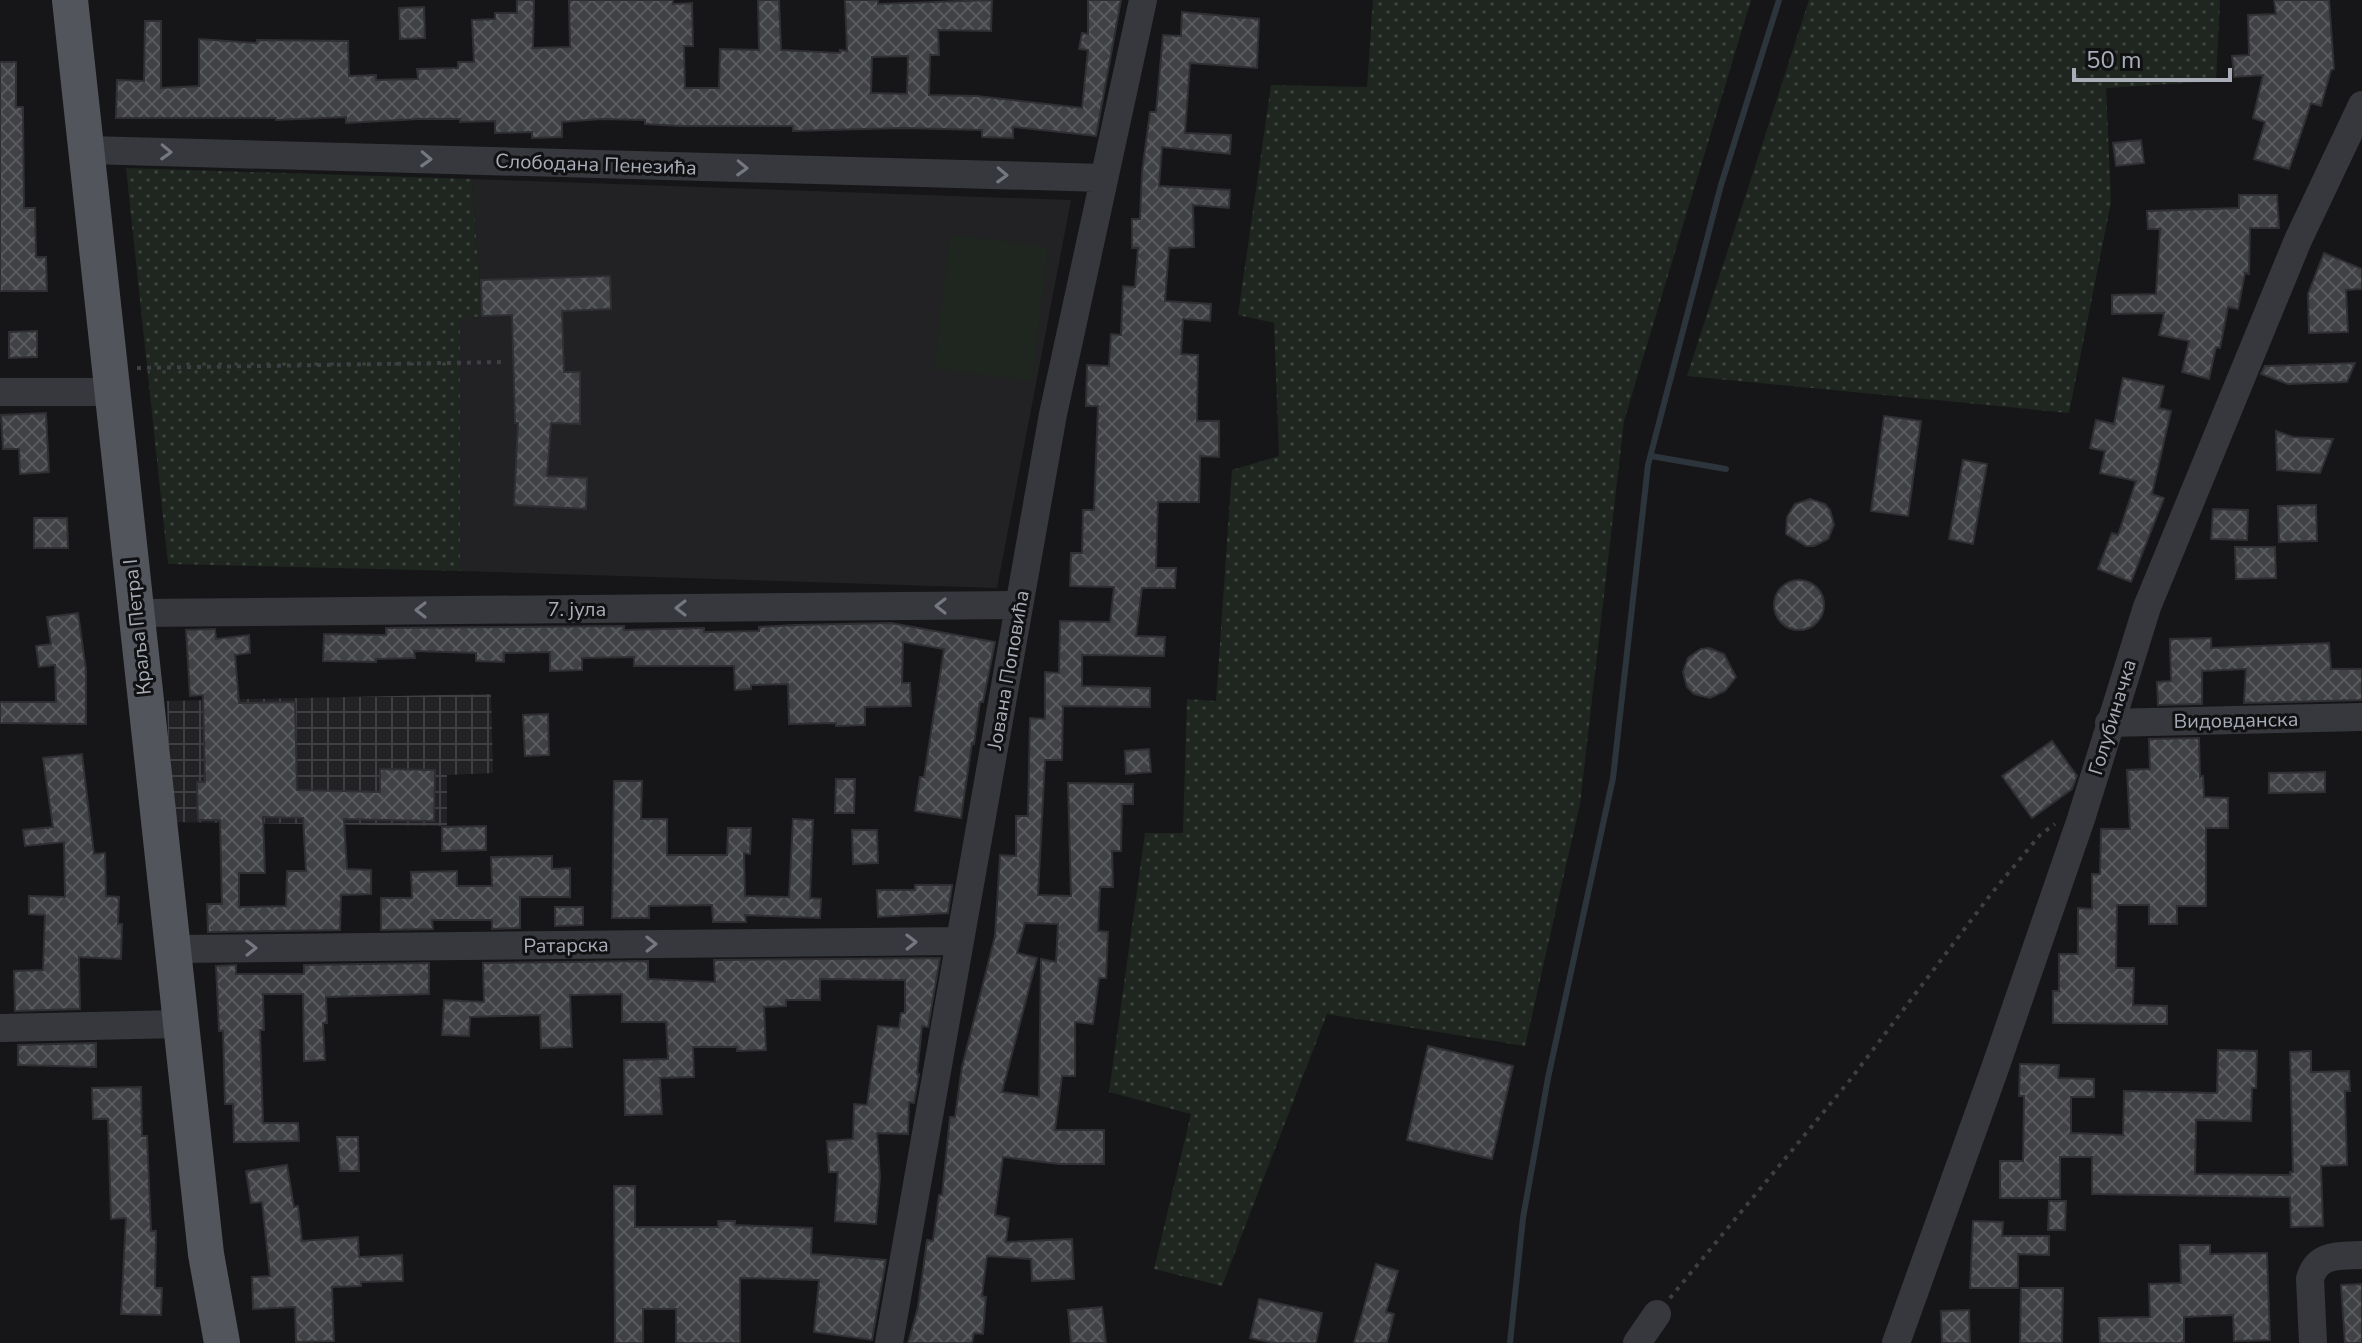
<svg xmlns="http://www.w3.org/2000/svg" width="2362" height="1343" font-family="'Nunito Sans',sans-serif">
<defs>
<pattern id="industrial-grid" width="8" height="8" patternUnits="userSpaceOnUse" patternTransform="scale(2)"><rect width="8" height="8" fill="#222225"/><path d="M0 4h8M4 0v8" fill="none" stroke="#3f3f43"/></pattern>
<pattern id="park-dots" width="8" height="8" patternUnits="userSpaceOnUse" patternTransform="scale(2)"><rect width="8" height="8" fill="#1e261f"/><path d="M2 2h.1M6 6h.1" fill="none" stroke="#3c433d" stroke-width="1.8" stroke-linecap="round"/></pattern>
<pattern id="building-cross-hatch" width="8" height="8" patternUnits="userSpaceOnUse" patternTransform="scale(2)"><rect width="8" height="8" fill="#404145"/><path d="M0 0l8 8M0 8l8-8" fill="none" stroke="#595a5e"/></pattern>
</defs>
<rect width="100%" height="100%" fill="#161618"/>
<path fill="#222225" d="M472 179 1071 200 997 588 460 571V318L482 315Z"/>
<path fill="url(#industrial-grid)" d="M491 694 493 773 447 775V826L171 822 167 701Z"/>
<path fill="url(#park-dots)" d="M1373 0H1751L1624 421 1580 804 1525 1046 1327 1014 1222 1286 1154 1269 1191 1114 1109 1092 1145 833H1183L1187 699 1216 701 1232 470 1279 456 1274 323 1238 315 1271 85 1367 87Z
M1809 0H2220L2216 81 2106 88 2111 202 2069 413 1687 376Z
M126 168 472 179 482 316 460 319V571L168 564Z"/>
<path fill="#1e261f" d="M950 234 1048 247 1032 381 934 369Z"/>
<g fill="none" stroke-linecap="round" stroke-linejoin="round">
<path stroke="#2c353c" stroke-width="6" d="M1651 456 1726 469
M1510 1343 1523 1218 1548 1078 1613 778 1648 465 1721 185 1779 0"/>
</g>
<path fill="url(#building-cross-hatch)" stroke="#303034" stroke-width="2" fill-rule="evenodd" d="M517 0H534L533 48 570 47 569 0H673V4L692 3 693 46H684L685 88H719L720 49 759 50 758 0H779L781 50 840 53V50L847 51 845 0H878V4L992 0 991 31 938 30 939 55H930L929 95 977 96 1082 108 1088 50 1079 49 1082 33 1088 34V0H1121L1096 136 1013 127V138L982 137V130L902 128 793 131V126H681L645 124V120L601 119 562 122V137L532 138V132L495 133V121L460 122V119H419L346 123V117L276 120V118H116L117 80 144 81 145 21H161V88L199 86V39L257 43V40L348 41 349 76 376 75V80L418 79 417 69 458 68V62H474L472 20 495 19V13H517ZM908 56 907 94 871 93 872 57Z
M2274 0H2329L2334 69 2331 70 2321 106 2311 103 2289 169 2254 159 2265 122 2253 118 2263 75 2234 77 2232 56 2249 55 2248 15 2276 14Z
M424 7 425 38 400 39 399 8Z
M1182 12 1259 19 1257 68 1190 63 1185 133 1231 135 1230 154 1162 147 1159 186 1230 190 1229 208 1193 205 1194 247 1169 248 1165 301 1211 304 1210 321 1183 319 1181 354 1198 355 1197 421H1219V457L1200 456 1199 502H1158L1156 568H1176L1175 588H1142L1136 636 1165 637 1164 656 1082 655V686L1150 688V707L1063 706 1062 760H1045L1038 895 1071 896 1068 783 1133 784V804H1122L1121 851H1112L1113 887H1100L1098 931 1108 932 1106 978H1099L1093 1024 1075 1022V1076H1062L1055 1130H1104V1164H1059L1003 1157 995 1215 1009 1218 1006 1242 1072 1239 1074 1279 1032 1281 1031 1259 987 1256 982 1296 986 1297 983 1334 974 1333 972 1343H908L918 1307 927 1240 933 1241 939 1195H942L950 1117H955L962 1067 995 936 1000 855 1016 856V816H1028L1030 718 1045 719V672L1059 673 1060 621 1110 622 1114 587 1070 586 1071 553H1082L1083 510H1094L1098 406H1086L1087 365 1109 366 1111 334 1121 335 1123 286 1135 287 1138 248H1132V219H1140L1142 172 1150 112H1156L1163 35 1181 36ZM1025 923 1058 924 1056 962 1041 959 1039 1097 1002 1092 1037 958 1017 953Z
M0 62H16V107H23L24 208H35L36 257H46L47 291H0Z
M2141 140 2144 163 2116 166 2113 143Z
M2239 195H2277L2279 228H2250L2249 274 2245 273 2238 309 2228 307 2220 348 2216 347 2209 379 2182 372 2189 341 2159 335 2164 313 2112 314V295L2156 294 2160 229H2148L2147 211 2239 208Z
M2324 253 2362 269V289L2346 290 2348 332 2309 333 2308 294Z
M610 276 611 309 562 311 564 372H580V424L551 423 547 476 587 478 586 509 514 505 518 423H515L512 315 482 316 481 280Z
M37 331V357L9 358V332Z
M2355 363 2347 382 2288 384 2261 374 2265 366Z
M2123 378 2164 386 2159 408 2171 411 2152 494 2164 498 2131 582 2098 569 2112 533 2118 535 2136 481 2100 473 2105 451 2090 448 2096 420 2114 424Z
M46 413 49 472 20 474 19 449H3L1 415Z
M1884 416 1921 421 1908 516 1871 511Z
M2276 431 2293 437 2333 439 2320 473 2277 470Z
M1963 460 1987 464 1973 544 1949 539Z
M1810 499 1825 504 1830 510 1834 525 1828 539 1814 546H1806L1786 534 1787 517 1795 504Z
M2316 505 2317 541 2279 542 2278 506Z
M2213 509 2248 510 2247 540 2211 539Z
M34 518H67L68 548H34Z
M2235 547H2275L2276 578 2236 579Z
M1774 605a25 25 0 1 1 50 0a25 25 0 1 1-50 0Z
M78 613 86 670V724L0 723V702H56L55 665 39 667 36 646 51 644 47 617Z
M891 623 995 642 983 702H980L974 744 972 743 961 818 915 811 920 777H924L944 649 903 642 902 683H910L911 706 865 707V725L836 726V723L789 724 788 684 751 685V689L735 690 734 666H634V657L582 658V670L550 671V652L504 653V662L476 661V653L414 651 415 658 376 659V662L323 661 324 634 386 635V628L624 626V630L704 628V632L759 631V627L796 625Z
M215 629 216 639 249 635 250 653 235 655 239 703 295 702 297 790 380 792V769L435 770 434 821 344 819 347 869 371 870V894L341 895 340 930 208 932 207 904H222L220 820H198L197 782H205L203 695 190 696 186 630ZM263 817 303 818 306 871H287L286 906 239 907V873H265Z
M2211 638V648L2329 643 2331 669H2362V700L2244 703 2246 669 2202 671V704L2158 705 2157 682 2171 681 2170 639Z
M1709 648 1724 654 1736 677 1725 691 1710 698 1694 694 1687 687 1683 672 1688 658 1701 649Z
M548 714 549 755 525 756 523 715Z
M2199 738 2200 777 2203 776 2204 797 2228 798V828H2206V906H2177V924H2149V905H2117L2116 968H2134L2133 1005 2167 1006V1024L2053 1023V991H2059V954H2078V908L2092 909V874H2100L2101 829H2130L2127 770 2150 769 2149 739Z
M2052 741 2077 776 2072 789 2032 818 2002 776Z
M1149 749 1151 772 1126 774 1125 751Z
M82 754 94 854 105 853 106 896 119 897 118 924H122L121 959 79 957 80 1009 15 1011 14 971 43 970 45 915 29 914V896L65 897 64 842 25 846 23 830 53 827 43 758Z
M2325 772V792L2269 793V773Z
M836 779H855L854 813H835Z
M614 781H642L641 819H667V855H727L728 828H751L750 854 744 853 745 896 789 897 793 819 813 820 810 898 821 899 820 918 745 915 746 922H713L712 905 649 906V918H612Z
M486 826V850L442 851V827Z
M852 830H877L878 863 853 864Z
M552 856V869L570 868V897H520V928L492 929V920H432L433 929 381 930V898H412L411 872 457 871V886H492L491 857Z
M915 885H952L948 913 878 917 877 890H915Z
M555 907H583V925L555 926Z
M940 958 928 1027 922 1026 917 1074H919L914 1103 909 1102 908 1134 877 1133 880 1177 876 1224 835 1221 838 1172H829L827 1141 853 1139 854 1104 867 1105 878 1026 899 1028 901 1013H905V980L820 979V1000H786V1006L764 1007 766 1050 737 1051V1047H693L694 1077 660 1078 662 1114 625 1115 624 1060 668 1059 666 1022H622V994L570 995 572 1047 541 1048 540 1015 470 1017 469 1036 442 1035 444 1000 484 1002 483 963 648 961V979L715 982 714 960Z
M429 963V994L326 997 327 1023H323L325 1060 304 1061 303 994H263L264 1030H260L263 1123H298L299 1141 234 1142 233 1104H225L223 1031H219L216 966 236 965V974H304V965Z
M96 1043V1067L18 1065V1045Z
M1428 1046 1513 1066 1492 1159 1407 1140Z
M2218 1050 2257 1051 2256 1088H2252L2251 1121 2196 1120 2195 1174 2290 1175V1172H2293L2290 1052 2311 1051V1072L2349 1071 2350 1091H2345L2347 1165 2321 1166 2323 1226 2291 1227 2290 1197 2092 1194V1157H2060V1198H2000V1161H2023L2024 1096H2019L2020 1064 2059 1065 2058 1078 2094 1079V1097H2071V1133L2123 1135 2124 1091 2217 1093Z
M141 1087 142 1136H147L151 1231H156L155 1288H162L161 1315 121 1314 126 1218 111 1219 108 1119H93L92 1088Z
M337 1137H358L359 1171H340Z
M287 1165 294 1207 298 1206 302 1241 358 1237 359 1257 402 1255 403 1281 361 1282V1286L332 1287 334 1341 296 1342 295 1307 253 1309 252 1277 270 1276 262 1202 251 1203 246 1171Z
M614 1186H635V1227H718V1221H735V1225L812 1228 811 1254 886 1260 872 1340 814 1332 819 1280 740 1278V1343H676V1309H643V1343H615Z
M2049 1201H2066L2065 1230H2048Z
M1973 1221 2003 1222 2002 1236H2049V1255L2018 1254V1288H1970Z
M2180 1245H2210V1254L2267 1253 2270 1340 2234 1341 2233 1315 2184 1317V1343H2100L2099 1318 2150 1317 2149 1284 2181 1283Z
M1376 1264 1398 1271 1386 1312 1394 1314 1387 1343H1354Z
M2362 1284V1343H2345L2341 1285Z
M2021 1288H2063L2062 1343H2020Z
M1259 1299 1322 1313 1316 1343H1274L1250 1338Z
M1102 1307 1106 1343H1071L1068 1310Z
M1969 1310 1970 1343H1942L1941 1311Z"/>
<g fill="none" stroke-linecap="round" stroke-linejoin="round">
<path stroke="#3d3f44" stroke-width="4" stroke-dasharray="4 6" stroke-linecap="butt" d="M137 368 506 362
M1670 1298 1850 1080 1991 894 2040 835 2055 824"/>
<path stroke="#37383d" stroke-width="28" d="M88 150 1104 178
M0 392H111
M136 613 1019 605
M2109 723 2362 717
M173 949 959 941
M0 1028 181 1024
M889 1343 1053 414 1143 0
M1637 1343 1657 1314
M1896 1343 1994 1071 2081 819 2147 607 2298 240 2362 105
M2313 1343 2310 1279C2317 1253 2339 1256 2362 1255"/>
<path stroke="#53555c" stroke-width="36" d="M70 0 206 1254 222 1343"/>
</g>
<defs><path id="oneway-chevron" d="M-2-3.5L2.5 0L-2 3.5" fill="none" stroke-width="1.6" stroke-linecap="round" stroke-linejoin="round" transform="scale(2)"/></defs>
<g stroke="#757881">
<use href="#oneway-chevron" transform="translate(166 152) rotate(2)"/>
<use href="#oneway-chevron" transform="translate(426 159) rotate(2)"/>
<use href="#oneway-chevron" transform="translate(742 168) rotate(2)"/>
<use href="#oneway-chevron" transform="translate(1002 175) rotate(2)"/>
<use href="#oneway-chevron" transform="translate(941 606) rotate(180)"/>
<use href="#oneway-chevron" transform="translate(681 608) rotate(180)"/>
<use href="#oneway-chevron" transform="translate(421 610) rotate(180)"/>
<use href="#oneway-chevron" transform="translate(911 942) rotate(-1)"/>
<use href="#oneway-chevron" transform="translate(651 944) rotate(-1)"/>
<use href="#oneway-chevron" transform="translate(251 948) rotate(-1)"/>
</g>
<g text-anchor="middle" stroke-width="6" stroke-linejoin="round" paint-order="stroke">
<g font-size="20" fill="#a8adb8" stroke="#111113">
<text transform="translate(596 164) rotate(2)" y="7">Слободана Пенезића</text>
<text x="577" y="616">7. јула</text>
<text transform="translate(137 627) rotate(-96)" y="7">Краља Петра I</text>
<text transform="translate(1008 670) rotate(-80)" y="7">Јована Поповића</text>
<text transform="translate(2112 717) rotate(-73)" y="7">Голубиначка</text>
<text transform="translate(2236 720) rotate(-1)" y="7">Видовданска</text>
<text transform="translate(566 945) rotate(-1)" y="7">Ратарска</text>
</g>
</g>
<path d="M2074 68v12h156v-12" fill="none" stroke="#a8adb8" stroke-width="4"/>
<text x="2086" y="68" font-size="24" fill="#a8adb8" stroke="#111113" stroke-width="6" paint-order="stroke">50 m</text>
</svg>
